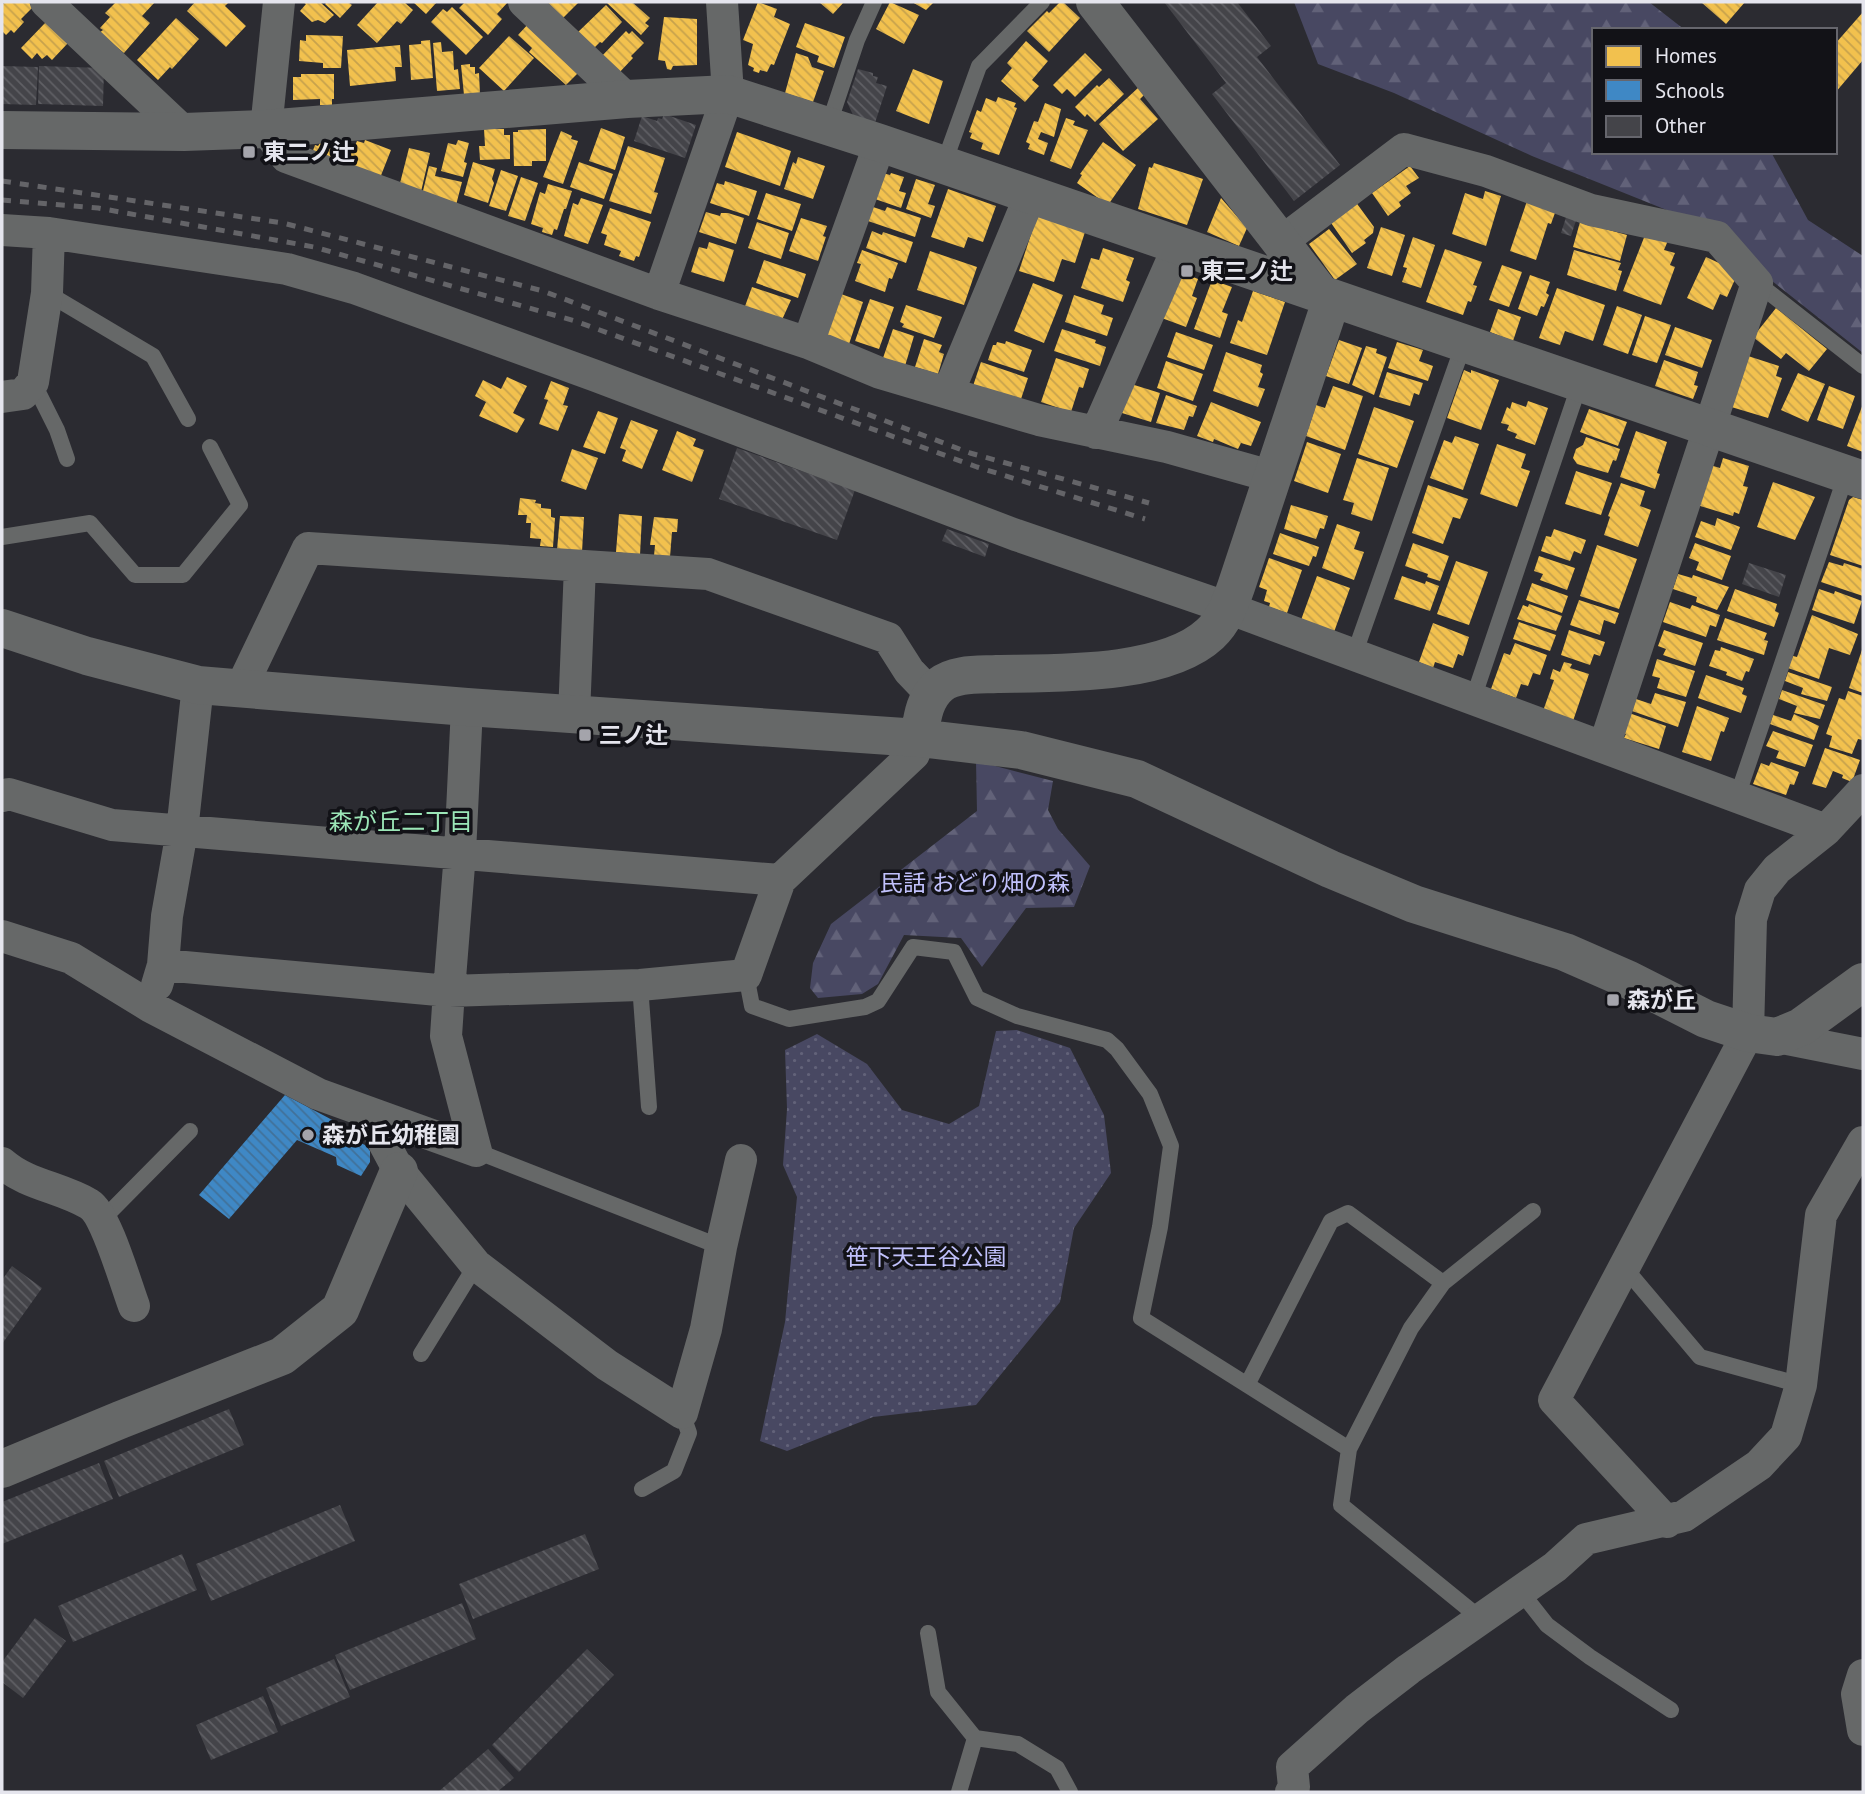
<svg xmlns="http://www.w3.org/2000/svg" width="1865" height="1794" font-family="'PT Sans','Noto Sans JP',sans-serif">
<defs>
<pattern id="grass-dots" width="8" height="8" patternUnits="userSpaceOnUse" patternTransform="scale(1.75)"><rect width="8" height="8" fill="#484862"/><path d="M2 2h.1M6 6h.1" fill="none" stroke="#626279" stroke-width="1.8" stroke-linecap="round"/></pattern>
<pattern id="forest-firs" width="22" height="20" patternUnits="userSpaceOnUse" patternTransform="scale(1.75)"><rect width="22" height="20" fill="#484862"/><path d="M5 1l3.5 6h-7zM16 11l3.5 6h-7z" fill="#626279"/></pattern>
<pattern id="homes-back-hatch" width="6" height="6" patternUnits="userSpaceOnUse" patternTransform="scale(1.75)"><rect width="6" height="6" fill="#f2c14e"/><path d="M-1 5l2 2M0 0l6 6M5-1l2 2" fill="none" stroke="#c7a24c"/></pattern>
<pattern id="schools-back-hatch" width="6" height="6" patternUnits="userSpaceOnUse" patternTransform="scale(1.75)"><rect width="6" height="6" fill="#3f88c5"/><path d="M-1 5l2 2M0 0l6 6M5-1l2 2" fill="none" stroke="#417199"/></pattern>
<pattern id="building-back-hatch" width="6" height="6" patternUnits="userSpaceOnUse" patternTransform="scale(1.75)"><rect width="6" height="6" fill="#444449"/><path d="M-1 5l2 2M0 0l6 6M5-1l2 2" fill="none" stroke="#5f5f64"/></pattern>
</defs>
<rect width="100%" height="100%" fill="#2b2b31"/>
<path fill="url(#grass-dots)" d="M1017 1030 1070 1048 1104 1115 1111 1173 1074 1228 1060 1302 976 1405 873 1417 787 1451 760 1441 785 1322 797 1197 783 1165 787 1109 785 1050 817 1034 867 1064 902 1110 949 1124 979 1106 996 1031Z"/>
<path fill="url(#forest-firs)" d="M1294 2H1649L1685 30H1594V152H1771L1808 220 1863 256V353L1767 277 1719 231 1532 156 1394 93 1318 64Z
M976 761 1053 781 1048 810 1058 829 1090 866 1074 907 1026 908 982 967 961 938 904 935 878 984 862 994 818 998 810 988 813 963 831 924 977 811Z"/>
<path fill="url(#homes-back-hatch)" d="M5 2H29L32 8 21 19 24 22 14 33 11 30 6 35 2 31V5Z
M116 2H155L142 16 150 23 124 53 99 33 103 30 100 28 110 17 105 13Z
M195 2H229L225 6 246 26 226 47 187 11Z
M303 2H320L334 15 325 23 318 20 312 22 300 11 306 4Z
M327 2H348L352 5 340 18 325 4Z
M378 2H404L413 10 401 24 397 21 377 43 357 25Z
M413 2H437L426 14Z
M465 2H508L497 14 502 19 488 35 459 8Z
M547 2H579L563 18Z
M606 2H632L650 18 645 23 649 26 641 35Z
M758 2 777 9 774 17 790 24 774 65 771 64 767 72 760 70 759 73 753 71 754 68 748 65 753 44 743 40Z
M819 2H844L833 14Z
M890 2 919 15 904 44 876 29Z
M912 2H934L926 10Z
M1060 2H1063L1080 18 1049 52 1027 31 1047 11 1049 13Z
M1701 2H1745L1726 24Z
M606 5 622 22 602 43 600 42 594 48 576 34Z
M452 7 483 37 466 55 431 22 443 9 447 12Z
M1863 12V60L1835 93V44Z
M664 17 697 19V65L673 66 671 70 667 69 665 61 658 60Z
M176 18 199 39 172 69 170 67 158 80 137 60Z
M46 22 68 43 52 60 47 55 42 59 37 53 32 59 21 48Z
M530 22 582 69 566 85 529 52 532 48 518 35Z
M805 23 845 37 834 68 817 62 819 56 796 47Z
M626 31 629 34 632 31 644 43 631 56 633 58 617 75 600 58Z
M306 35 343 36 341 68H323V63L299 61 300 40 306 41Z
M509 36 534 58 504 91 479 68Z
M430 40 433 78 411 80 409 45 421 44V41Z
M1026 41 1048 61 1032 80 1039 86 1025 102 1001 81 1012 68 1007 63Z
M441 42 442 52 453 51 454 70 458 69 460 89 437 91 433 43Z
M400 45 402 67H395L396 81 350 86 347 50Z
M796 53 808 57 812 67 824 71 813 102 785 93Z
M1085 53 1102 70 1075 97 1067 89 1062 94 1053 85Z
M470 64V67H475V74L479 73 480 94 464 95 461 65Z
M913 69 943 81 929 124 896 111Z
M301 74H334V99H332V105H320V99L293 100V77H301Z
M1109 78 1124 94 1095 122 1087 114 1085 117 1075 107 1097 85 1099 87Z
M1139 87 1145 94 1140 99 1158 119 1123 151 1099 124Z
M998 97 1016 103 1014 107 1017 108 999 155 981 149 983 143 970 138 972 133 969 132 977 110 981 112 986 98 996 102Z
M1045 103 1061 109 1054 137 1041 132 1038 139 1048 143 1044 155 1028 149 1030 144 1026 142 1034 121 1038 122Z
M1066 118 1075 121 1073 125 1088 130 1071 169 1050 161Z
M601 128 625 137 615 170 589 161Z
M484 129H504V135H510V159L480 160 479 146H485Z
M546 129V161H532V166H514L513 132H518V130Z
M561 131 572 136 571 139 578 141 563 184 543 177Z
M737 132 791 151 780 186 725 167Z
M365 140 391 150 380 178 311 156 315 145 318 146 320 143 327 145 328 141 353 150 357 141 364 143Z
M458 140 469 143 464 162 467 163 463 177 441 171 448 143 456 145Z
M1103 142 1136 165 1108 205 1077 183 1082 175 1080 174Z
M628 146 665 158 654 192 658 193 651 214 609 201Z
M409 148 430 153 420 196 398 191Z
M798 157 825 166 813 199 784 189 793 162 796 164Z
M473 162 495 169 492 179 494 183 488 203 464 195Z
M579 162 613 174 604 199 570 187Z
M1154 163 1203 179 1187 225 1138 209 1149 167 1152 168Z
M429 166 437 168 435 176 462 182 455 209 422 195Z
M1410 166 1419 178 1406 186 1411 193 1399 202 1401 206 1388 216 1372 193Z
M501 170 518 176 506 211 489 206Z
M883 173 890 175 891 173 904 177 899 191 906 193 901 208 875 199Z
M521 177 538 183 525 221 508 216Z
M916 179 935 185 928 204 935 206 931 218 906 209Z
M725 181 757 191 749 216 710 203 717 183 724 185Z
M548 184 572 191 566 209H564L557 230 554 229 552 235 542 232 543 228 531 224 540 192 545 194Z
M948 189 996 206 983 242 968 237 964 248 931 237Z
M1485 191 1501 196 1486 246 1452 234 1465 193 1483 199Z
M766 193 801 204 792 231 757 219Z
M581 198 603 205 588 244 564 236 573 203 578 205Z
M1221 198 1247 228 1239 246 1207 232Z
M1355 201 1374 227 1373 233 1364 240 1366 243 1352 253 1329 220Z
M1527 201 1556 210 1551 224 1548 223 1536 260 1510 251Z
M873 207 885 211 887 207 921 218 915 237 868 221Z
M610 208 651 222 639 257 636 256 634 261 619 256 621 251 604 245 607 235 601 233Z
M706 212 720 216 721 213H728L744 218 736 244 699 232Z
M1037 216 1085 232 1075 263 1062 259 1054 282 1019 271Z
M801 218 827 226 823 236 826 237 818 261 789 251Z
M757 222 789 233 781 259 748 248Z
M1580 222 1627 235 1620 261 1573 247Z
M1381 227 1405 235 1392 276 1367 268Z
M1329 229 1357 264 1335 280 1309 244Z
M1647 230 1669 238 1664 250 1675 253 1670 265 1675 267 1661 305 1623 291Z
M872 231 882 235 883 232 913 242 906 263 866 248Z
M1413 237 1435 245 1421 288 1402 282 1407 268 1403 267Z
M709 242 734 250 724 282 691 272 699 247 707 249Z
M1103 248 1134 258 1126 280 1130 282 1123 302 1081 288 1091 258 1099 260Z
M1445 249 1482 262 1473 285 1477 286 1471 302 1468 301 1463 315 1426 302Z
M862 250 898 263 892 279 889 278 885 292 855 281 861 264 857 263Z
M1574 250 1621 263 1618 270 1622 271 1616 291 1567 275Z
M930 251 977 267 964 305 917 290Z
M1706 257 1732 269 1737 275 1727 297 1720 294 1713 310 1687 298Z
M764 260 806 274 798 298 756 283Z
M1502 265 1522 272 1509 307 1489 300Z
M1176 270 1198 279 1192 296 1197 298 1186 327 1159 317Z
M1530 275 1550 282 1546 293 1549 295 1544 307 1541 306 1537 316 1518 309Z
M1212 280 1232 287 1222 312 1228 314 1220 338 1194 329Z
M1033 283 1063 295 1044 343 1014 331Z
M752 287 791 300 781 322 744 309Z
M1557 288 1605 305 1593 341 1565 331 1560 345 1539 338Z
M1253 291 1285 302 1267 355 1230 343 1238 320 1242 322Z
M841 294 863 302 848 347 820 338Z
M1074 295 1104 305 1101 314 1113 318 1107 336 1065 322Z
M870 299 894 307 879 349 855 341Z
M906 305 942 317 934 338 902 327 904 324 900 322Z
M1617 306 1642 315 1628 354 1603 345Z
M1776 308 1827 349 1809 371 1786 353 1781 359 1753 337Z
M1498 309 1521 317 1513 341 1490 332Z
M1645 316 1671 325 1657 363 1632 355Z
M1675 327 1712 340 1702 368 1665 355Z
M893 329 914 336 905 366 883 358Z
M1062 329 1096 340 1095 343 1106 347 1100 366 1054 351Z
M1176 332 1213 345 1204 370 1167 357Z
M924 339 942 345 939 352 944 354 938 374 915 367Z
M1339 340 1362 348 1349 384 1326 376Z
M1006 341 1032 350 1024 372 988 360 993 345H996L997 342 1005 344Z
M1397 342 1423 350 1419 361 1433 366 1428 381 1388 368Z
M1366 346 1377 349 1376 353 1387 357 1374 395 1352 385Z
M1226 352 1262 365 1260 372 1263 374 1258 387 1265 389 1258 407 1213 391Z
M1748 356 1779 366 1776 376 1782 378 1768 418 1728 406Z
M1056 358 1089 369 1083 388 1079 387 1071 412 1041 402Z
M1664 360 1698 372 1694 385 1698 386 1693 399 1655 386Z
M1166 361 1203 374 1193 401 1157 388Z
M981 362 1028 378 1020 402 973 386Z
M1464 370 1471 373V370L1499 380 1481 430 1447 418Z
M1387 372 1423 383 1419 395 1414 393 1410 406 1379 397Z
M1798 373 1825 384 1808 422 1781 410Z
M507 377 527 386 513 413 525 419 517 433 479 416 486 402 475 396 483 380 501 389Z
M551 381 569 388 563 405 568 406 558 431 539 424 548 400 544 399Z
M1131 384 1160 393 1151 422 1122 413Z
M1333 386 1363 396 1345 450 1306 436 1316 405 1325 408Z
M1829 386 1855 396 1843 429 1817 420Z
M1166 395 1197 406 1193 417 1189 416 1184 430 1156 423Z
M1528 401 1548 408 1535 445 1515 438 1517 434 1507 430 1509 425 1501 423 1507 407 1510 409 1512 402 1526 407Z
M1211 402 1261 422 1251 446 1241 443 1238 449 1214 439 1213 442 1197 436Z
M1863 404V452L1847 446Z
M1374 407 1414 421 1397 468 1358 454Z
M1589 409 1627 422 1618 446 1580 432Z
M598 411 618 418 605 454 583 447Z
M631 420 658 430 642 469 622 461 626 450 620 448Z
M677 431 696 439 693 446 704 450 692 482 662 470Z
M1636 431 1667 442 1657 473 1660 474 1655 489 1620 477Z
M1455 436 1479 444 1463 490 1430 478 1444 440 1452 443Z
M1586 437 1620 449 1616 461 1613 460 1608 473 1577 464 1573 458 1576 449 1583 445Z
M1307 442 1341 454 1328 493 1294 481Z
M1497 444 1526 454 1521 468 1530 471 1517 507 1480 494Z
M572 449 598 458 586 490 561 481Z
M1357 458 1389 468 1372 521 1351 514 1354 503 1343 500Z
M1723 458 1749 466 1743 486 1748 487 1739 514 1734 512 1733 516 1697 505 1710 465 1720 468Z
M1576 471 1612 483 1601 515 1565 504Z
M1773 482 1815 497 1795 540 1757 527Z
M1621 483 1645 491 1640 506 1651 510 1638 547 1604 535 1610 517 1608 516Z
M1428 485 1468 499 1460 519 1453 517 1443 544 1412 533Z
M1853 497 1863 500V566L1830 555 1849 500Z
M520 498 536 500 535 503 541 504V508L551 509V517L555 518 553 547 540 546 541 539 530 538 531 523H526L527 515H518Z
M1291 505 1328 516 1324 529 1320 528 1316 539 1284 529Z
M619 514 642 516 640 555 616 552Z
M560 516 584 517 582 552 557 550Z
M654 517 678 519 677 532H672L670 557 654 556 655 545H650Z
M1717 518 1740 527 1731 550 1695 537 1701 521 1715 526Z
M1337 524 1360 532 1354 549 1364 552 1354 580 1322 568Z
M1554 529 1586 540 1581 554 1574 551 1570 561 1541 551 1546 536 1551 537Z
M1280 533 1319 547 1316 557 1313 556 1309 566 1273 554Z
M1413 543 1449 556 1440 581 1427 577 1428 574 1405 566Z
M1695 543 1731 556 1722 580 1696 570 1699 562 1689 558Z
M1597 545 1637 559 1619 609 1580 596Z
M1539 556 1575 568 1567 590 1540 580 1543 574 1534 571Z
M1269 558 1302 570 1287 613 1269 607 1270 603 1264 601 1267 590 1259 587Z
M1456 561 1488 572 1469 625 1437 614Z
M1829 562 1843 566 1844 563 1863 569V596L1821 582Z
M1678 574 1692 578 1693 575 1729 587 1717 610 1696 602 1697 597 1673 589Z
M1317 576 1350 588 1334 632 1301 620Z
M1402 576 1425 584 1426 581 1439 586 1430 611 1394 599Z
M1532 583 1568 596 1562 613 1526 600Z
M1735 589 1777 604 1775 611 1779 613 1774 627 1727 611Z
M1819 589 1834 594 1835 591 1862 601 1854 624 1812 610Z
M1579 600 1619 613 1615 624 1604 620 1600 635 1570 625Z
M1670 602 1690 609 1692 605 1720 615 1716 627 1710 625 1706 637 1663 622Z
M1529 604 1562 616 1556 631 1517 619 1523 605 1528 607Z
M1812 615 1858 634 1850 655 1829 648 1819 679 1788 668 1793 656 1797 657Z
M1725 618 1767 633 1764 640 1768 641 1764 655 1717 640Z
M1519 622 1556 635 1550 651 1513 639Z
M1433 623 1469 637 1463 656 1458 654 1453 668 1435 662 1433 668 1419 662Z
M1569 630 1605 642 1600 656 1594 654 1590 665 1561 655Z
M1664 630 1703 643 1695 666 1663 655 1666 649 1658 646Z
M1515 643 1547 655 1540 675 1533 673 1528 686 1521 684 1516 698 1491 689 1504 653 1510 655Z
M1721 647 1754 659 1749 672 1746 671 1742 681 1726 675 1727 672 1709 666 1715 650 1720 651Z
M1863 647V693L1849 688Z
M1657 659 1695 671 1686 697 1657 688 1660 678 1652 676Z
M1564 662 1572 664 1570 668 1589 674 1573 721 1543 711 1554 680 1550 679 1553 669 1560 672Z
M1788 672 1832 687 1827 701 1801 694 1803 688 1785 681Z
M1706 675 1744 688 1742 694 1747 696 1741 713 1698 698Z
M1782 690 1825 705 1820 719 1794 713 1797 706 1779 699Z
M1848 691 1863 696V740L1858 739 1852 754 1829 747 1832 736 1826 734 1839 698 1845 700Z
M1655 693 1686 702 1678 727 1632 711 1636 699 1651 704Z
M1697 706 1729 718 1724 732 1721 731 1711 761 1682 752Z
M1629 713 1666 726 1659 749 1624 738 1626 734 1622 733Z
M1794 714 1819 726 1814 740 1770 724 1773 715 1791 721Z
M1773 731 1813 745 1805 767 1776 758 1779 751 1766 746Z
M1825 748 1860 760 1852 782 1842 778 1843 775 1833 771 1826 788 1812 784Z
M1771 762 1799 772 1794 785 1790 784 1786 795 1753 784 1761 763 1769 766Z"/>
<path fill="url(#schools-back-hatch)" d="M285 1095 357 1133 354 1140 365 1145 370 1151V1162L361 1176 337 1165 336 1157 297 1140 229 1219 199 1195Z"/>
<path fill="url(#building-back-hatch)" d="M1164 2H1237L1271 46 1257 57 1340 165 1294 201 1212 94 1226 83Z
M2 66 38 67 36 105 2 104Z
M39 66 104 68 103 106 38 104Z
M858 69 873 73V76L878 77 876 83 887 86 875 123 853 115 847 102Z
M664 114 696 125 685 158 634 141 642 116 657 121 658 118 662 119Z
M1568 211 1578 214 1571 236 1561 233Z
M737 448 855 490 837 540 719 499Z
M947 529 989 544 985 557 942 541Z
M1749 563 1786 575 1779 597 1742 584Z
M12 1266 42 1288 2 1344V1280Z
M229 1409 244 1445 119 1497 104 1461Z
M99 1463 113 1499 2 1544V1502Z
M340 1505 355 1541 211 1601 196 1564Z
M585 1534 599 1569 473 1619 459 1584Z
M182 1554 197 1590 73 1642 58 1606Z
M462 1603 476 1639 350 1690 335 1655Z
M35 1618 66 1641 23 1698 2 1682V1662Z
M587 1649 614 1675 519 1772 492 1745Z
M334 1659 350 1697 281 1726 266 1688Z
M263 1696 278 1732 211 1760 196 1725Z
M488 1749 514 1778 497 1792H438Z"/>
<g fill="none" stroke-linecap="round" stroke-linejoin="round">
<path stroke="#666868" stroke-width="16" d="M828 127 857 40 874 2
M943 166 979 66 1042 2
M1757 283 1863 366
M47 293 153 356 188 419
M33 382 57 430 67 459
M2 537 90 523 135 575H183L240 505 210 447
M1354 655 1464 343
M1473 699 1580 383
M1737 797 1846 475
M746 975 752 1006 789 1019 865 1007 878 1001 913 947 954 952 977 998 1017 1016 1107 1040 1117 1049 1150 1094 1171 1146 1160 1227 1141 1318 1349 1449
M640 985 649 1107
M476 1151 721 1247
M102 1220 190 1131
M1624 1267 1700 1357 1801 1385
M421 1354 476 1265
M1247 1385 1331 1221 1348 1213 1443 1283
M642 1489 674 1471 689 1433 682 1413
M1521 1592 1547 1625 1590 1657 1671 1710
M1481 1619 1341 1505 1349 1449 1411 1328 1443 1283 1533 1211
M928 1633 938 1692 975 1738 959 1792
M975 1738 1018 1744 1057 1768 1070 1792"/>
<path stroke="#666868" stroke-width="32" d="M46 2 184 132
M279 2 266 129 286 157 659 294 808 343 880 373 1039 420 1167 447 1274 477
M524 2 627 99
M2 230 49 233 287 269 354 288 596 376 1016 535 1228 608 1826 830
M1281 242 1404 149 1486 171 1591 210 1717 237 1757 283 1604 747
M659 294 728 94 722 2
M808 343 880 143
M948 393 1030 196
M2 397 23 394 33 382 47 293 49 233
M1096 433 1178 247
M241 688 308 548 708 574 888 638 909 671 931 694
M467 707 460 853 449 991 640 985 746 975 780 880 914 754 919 738
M574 715 580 566
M2 796 9 794 112 825 780 880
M2 936 71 958 151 1007 318 1094 476 1151
M163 965 449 991 446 1036 476 1151
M157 985 163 965 167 916 182 831 198 685
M1777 1037 1863 1054
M368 1113 399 1171 476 1265 607 1365 682 1413 706 1329 721 1247 741 1160
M2 1163C27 1185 60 1187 89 1204 106 1214 126 1285 134 1306
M1667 1522 1554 1400 1748 1033 1751 919 1760 890 1777 869 1826 830 1863 790
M1863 1675 1857 1694 1863 1730
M1291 1792 1294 1787 1292 1767 1357 1709 1409 1669 1555 1567 1586 1539 1684 1516 1759 1465 1786 1436 1801 1385 1821 1215 1863 1142"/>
<path stroke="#666868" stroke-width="38" d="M1095 2 1321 294
M2 130 184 132 266 129 627 99 728 94 880 143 1863 480
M2 628 87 656 198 685 467 707 919 738 1021 750 1137 779 1330 869 1414 904 1565 952 1629 980 1706 1019 1748 1033 1777 1037 1801 1027 1863 982
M919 738C922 719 924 698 940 685 955 673 979 675 997 674 1057 673 1165 676 1210 634 1224 621 1230 604 1236 587L1332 298
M2 1469 120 1420 282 1356 340 1310 399 1171"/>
<path stroke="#646468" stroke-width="5" stroke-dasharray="9 9" stroke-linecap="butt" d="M2 181 283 223 543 291 970 453 1149 503
M2 200 98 208 314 247 575 321 977 467 1145 519"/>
</g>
<g fill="#a4a4ab" stroke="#121217" stroke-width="2.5">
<rect x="242" y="145" width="14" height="14" rx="3.5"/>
<rect x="1180" y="264" width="14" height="14" rx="3.5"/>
<rect x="578" y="728" width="14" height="14" rx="3.5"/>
<rect x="1606" y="993" width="14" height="14" rx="3.5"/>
<circle cx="308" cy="1135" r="7"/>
</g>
<g text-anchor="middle" stroke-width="7" stroke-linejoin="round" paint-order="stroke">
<g font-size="23" font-weight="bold" fill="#e5e5ed" stroke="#121217" text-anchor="start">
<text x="263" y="160">東二ノ辻</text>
<text x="1201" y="279">東三ノ辻</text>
<text x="599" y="743">三ノ辻</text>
<text x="1627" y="1008">森が丘</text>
<text x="322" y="1143">森が丘幼稚園</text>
</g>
<g font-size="23" fill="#c1c1fc" stroke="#121217">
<text x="975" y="891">民話 おどり畑の森</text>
<text x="926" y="1265">笹下天王谷公園</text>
</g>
<g font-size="24" fill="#9be6b7" stroke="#121217">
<text x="401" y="830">森が丘二丁目</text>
</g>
</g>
<rect width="1865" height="1794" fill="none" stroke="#e5e5ed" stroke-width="7"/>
<rect x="1592" y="28" width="245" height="126" fill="#121217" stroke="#66666d" stroke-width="2"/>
<rect x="1606" y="46" width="35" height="21" fill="#f2c14e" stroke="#66666d" stroke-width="2"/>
<text x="1655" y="63" font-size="21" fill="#e5e5ed">Homes</text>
<rect x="1606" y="80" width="35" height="21" fill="#3f88c5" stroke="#66666d" stroke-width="2"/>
<text x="1655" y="98" font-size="21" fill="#e5e5ed">Schools</text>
<rect x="1606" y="116" width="35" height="21" fill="#444449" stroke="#66666d" stroke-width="2"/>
<text x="1655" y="133" font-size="21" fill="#e5e5ed">Other</text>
</svg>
